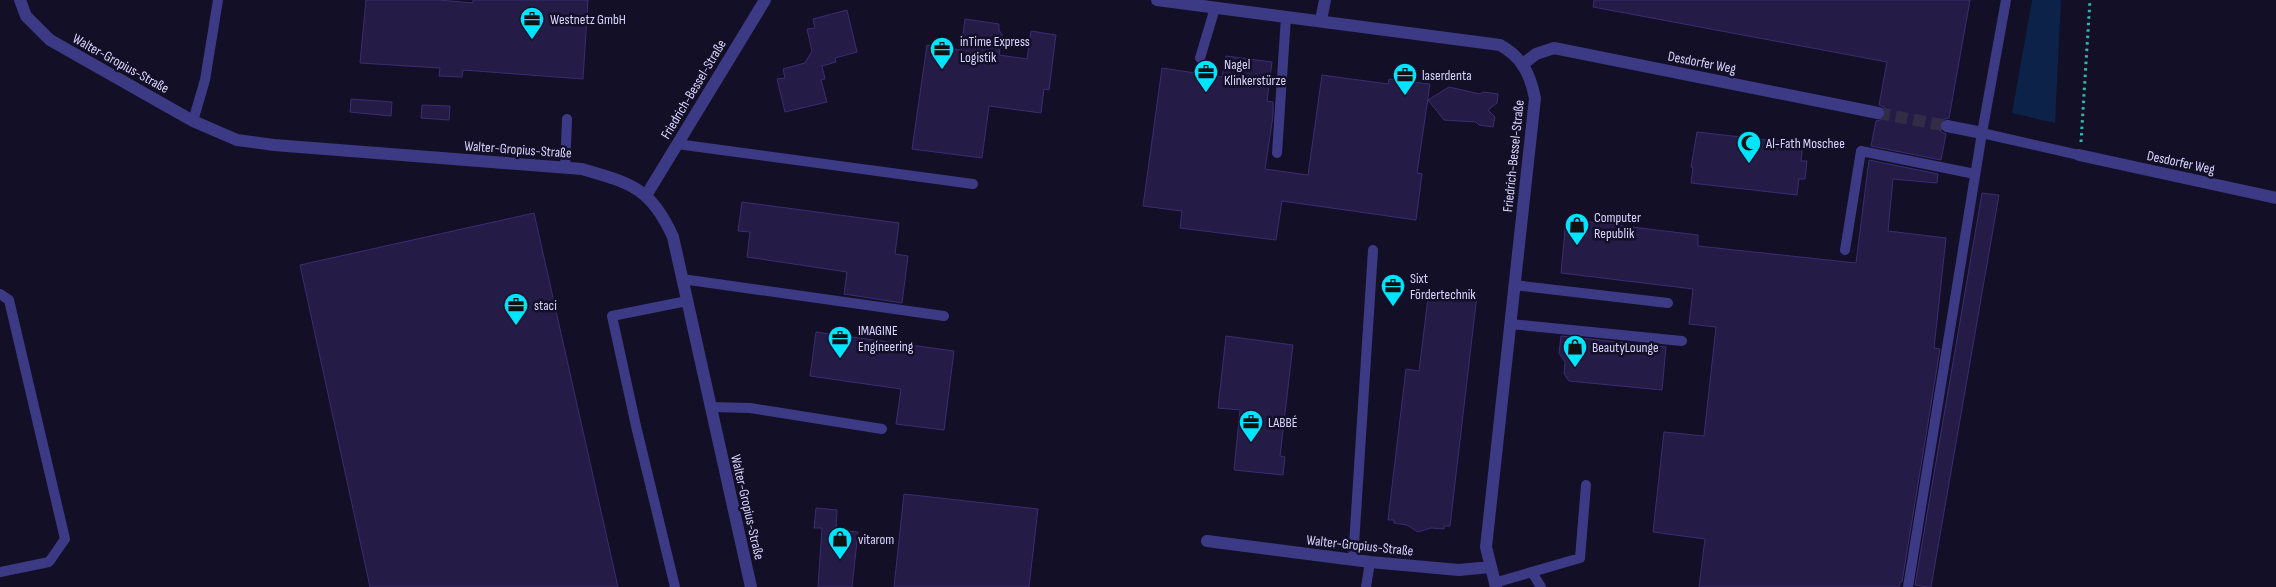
<svg xmlns="http://www.w3.org/2000/svg" width="2276" height="587" font-family="'Sofia Sans Condensed',sans-serif">
<rect width="100%" height="100%" fill="#130f26"/>
<path fill="#0c2248" d="M2032 0H2061L2055 123 2012 113Z"/>
<path fill="#241b47" stroke="#3b2d73" d="M366 0H439L473 3V0H588L583 79 463 70 462 77 439 76 440 68 360 63Z
M1594 0H1970L1949 118 1941 120 1939 125 1941 132 1946 134 1941 160 1871 146 1876 121 1884 119 1886 114 1884 107 1879 105 1887 62 1593 7Z
M847 10 857 52 835 58 836 62 822 66 825 79 821 80 827 102 785 112 777 79 785 78 783 69 805 63 812 51 807 29 815 28 813 19Z
M965 19 999 24V30L1002 35 999 55 1027 59 1031 31 1056 35 1049 90 1044 89 1041 113 989 106 982 158 912 149 927 45 961 50Z
M1226 56 1272 62 1267 101 1273 102V116L1265 169 1308 175 1322 75 1388 84 1389 79 1430 84 1417 173 1422 174 1416 220 1282 201 1276 240 1180 228 1182 211 1143 206 1162 68 1222 77Z
M1449 87 1480 94 1483 92 1498 94 1497 103 1488 110 1495 117 1493 127 1479 125 1476 122 1444 120 1428 100Z
M351 99 392 102 391 116 350 112Z
M422 105 450 106 449 120 421 118Z
M1697 132 1803 144 1801 161H1807L1805 179H1799L1797 195 1691 183 1693 167H1691Z
M1869 160 1938 174 1937 183 1893 179 1888 231 1946 238 1934 348 1940 349 1902 582H1900L1899 587H1699L1705 539 1653 532 1664 432 1704 436 1716 327 1689 324 1693 289 1561 273 1566 219 1698 235V246L1856 263Z
M1982 193 1999 195 1931 587H1928L1915 585Z
M742 202 899 223 895 254 908 256 902 303 844 294 847 272 747 257 750 232 738 231Z
M534 213 618 587H370L300 265Z
M1429 290 1477 295 1450 526H1444V529L1431 528 1418 532 1407 525 1394 523V520H1388L1406 369 1419 371Z
M816 332 954 351 944 430 896 424 901 389 810 376Z
M1226 336 1293 345 1280 456 1285 457 1283 475 1234 470 1240 410 1218 408Z
M1561 336 1666 347 1662 390 1569 381 1564 374 1565 362 1559 353Z
M904 494 1038 509 1029 587H894Z
M816 508 837 510 836 530 858 532 852 587H818L822 528H814Z"/>
<g fill="none" stroke-linecap="round" stroke-linejoin="round">
<path stroke="#312d47" stroke-width="12" stroke-dasharray="12 6" stroke-linecap="butt" d="M1878 113 1947 126"/>
<path stroke="#2fb8b0" stroke-width="3" stroke-dasharray="2.5 4" stroke-linecap="butt" d="M2081 142 2090 0"/>
<path stroke="#3d3a85" stroke-width="10" d="M1200 58 1215 8
M193 121 205 80 218 0
M1982 133 2079 155
M677 144 973 184
M1277 153 1286 17
M565 168 567 119
M1845 250 1861 151 1975 174
M682 279 944 316
M1514 285 1668 303
M0 294 9 300 65 539 49 562 0 572
M1510 324 1682 341
M711 407 750 408 882 429
M1353 560 1373 250
M1532 572 1541 587
M1494 583 1580 558 1586 485
M675 587 636 426 612 316 687 301
M1366 587 1370 562
M1908 587 1982 133 2006 0"/>
<path stroke="#3d3a85" stroke-width="12" d="M20 0 26 16 50 40 193 121 237 140 274 145 582 169C631 183 651 188 673 237L751 587
M1157 0 1500 45C1522 57 1530 74 1535 98L1486 547 1496 587
M1321 20 1325 0
M1523 64 1536 54 1554 48 1878 113
M1947 126 1982 133
M2079 155 2276 198
M647 194 765 0
M1207 541 1370 562 1459 570 1490 567"/>
</g>
<defs>
<symbol id="office-pin" viewBox="-11 -11 22 30"><path d="M0 17L-7.5 6A9.5 9.5 0 1 1 7.5 6Z" fill="#00e5ff" stroke="#130f26"/><path d="M-6-3h4V-5.5h4V-3h4V5H-6ZM-1-4.5V-3h2v-1.5ZM-6 0V1H6V0Z" fill="#111"/></symbol>
<symbol id="mosque-pin" viewBox="-11 -11 22 30"><path d="M0 17L-7.5 6A9.5 9.5 0 1 1 7.5 6Z" fill="#00e5ff" stroke="#130f26"/><path d="M3.5-4.9A6 6 0 1 0 3.5 4.9A5 5 0 1 1 3.5-4.9Z" fill="#111"/></symbol>
<symbol id="shop-pin" viewBox="-11 -11 22 30"><path d="M0 17L-7.5 6A9.5 9.5 0 1 1 7.5 6Z" fill="#00e5ff" stroke="#130f26"/><path d="M-5-2.5h2.3a2.7 3.5 0 0 1 5.4 0H5L5.5 6h-11ZM-1.5-2.5h3a1.5 2.3 0 0 0-3 0Z" fill="#111"/></symbol>
</defs>
<g fill-rule="evenodd">
<use href="#office-pin" x="518" y="5" width="28" height="38"/>
<use href="#office-pin" x="928" y="35" width="28" height="38"/>
<use href="#office-pin" x="1192" y="58" width="28" height="38"/>
<use href="#office-pin" x="1391" y="61" width="28" height="38"/>
<use href="#mosque-pin" x="1735" y="129" width="28" height="38"/>
<use href="#shop-pin" x="1563" y="211" width="28" height="38"/>
<use href="#office-pin" x="1379" y="272" width="28" height="38"/>
<use href="#office-pin" x="502" y="291" width="28" height="38"/>
<use href="#office-pin" x="826" y="324" width="28" height="38"/>
<use href="#shop-pin" x="1561" y="333" width="28" height="38"/>
<use href="#office-pin" x="1237" y="408" width="28" height="38"/>
<use href="#shop-pin" x="826" y="525" width="28" height="38"/>
</g>
<g text-anchor="middle" stroke-width="5" stroke-linejoin="round" paint-order="stroke">
<g font-size="14" fill="#d9d4ff" stroke="#130f26" text-anchor="start">
<text x="550" y="24">Westnetz GmbH</text>
<text x="960" y="46">inTime Express<tspan x="960" dy="16">Logistik</tspan></text>
<text x="1224" y="69">Nagel<tspan x="1224" dy="16">Klinkerstürze</tspan></text>
<text x="1422" y="80">laserdenta</text>
<text x="1766" y="148">Al-Fath Moschee</text>
<text x="1594" y="222">Computer<tspan x="1594" dy="16">Republik</tspan></text>
<text x="1410" y="283">Sixt<tspan x="1410" dy="16">Fördertechnik</tspan></text>
<text x="534" y="310">staci</text>
<text x="858" y="335">IMAGINE<tspan x="858" dy="16">Engineering</tspan></text>
<text x="1592" y="352">BeautyLounge</text>
<text x="1268" y="427">LABBÉ</text>
<text x="858" y="544">vitarom</text>
</g>
<g font-size="14" fill="#d9d4ff" stroke="#130f26">
<text transform="translate(1702 62) rotate(11)" y="5">Desdorfer Weg</text>
<text transform="translate(121 63) rotate(29)" y="5">Walter-Gropius-Straße</text>
<text transform="translate(693 89) rotate(-59)" y="5">Friedrich-Bessel-Straße</text>
<text transform="translate(518 149) rotate(4)" y="5">Walter-Gropius-Straße</text>
<text transform="translate(1513 156) rotate(-84)" y="5">Friedrich-Bessel-Straße</text>
<text transform="translate(2181 162) rotate(12)" y="5">Desdorfer Weg</text>
<text transform="translate(748 507) rotate(77)" y="5">Walter-Gropius-Straße</text>
<text transform="translate(1360 545) rotate(6)" y="5">Walter-Gropius-Straße</text>
</g>
</g>
</svg>
